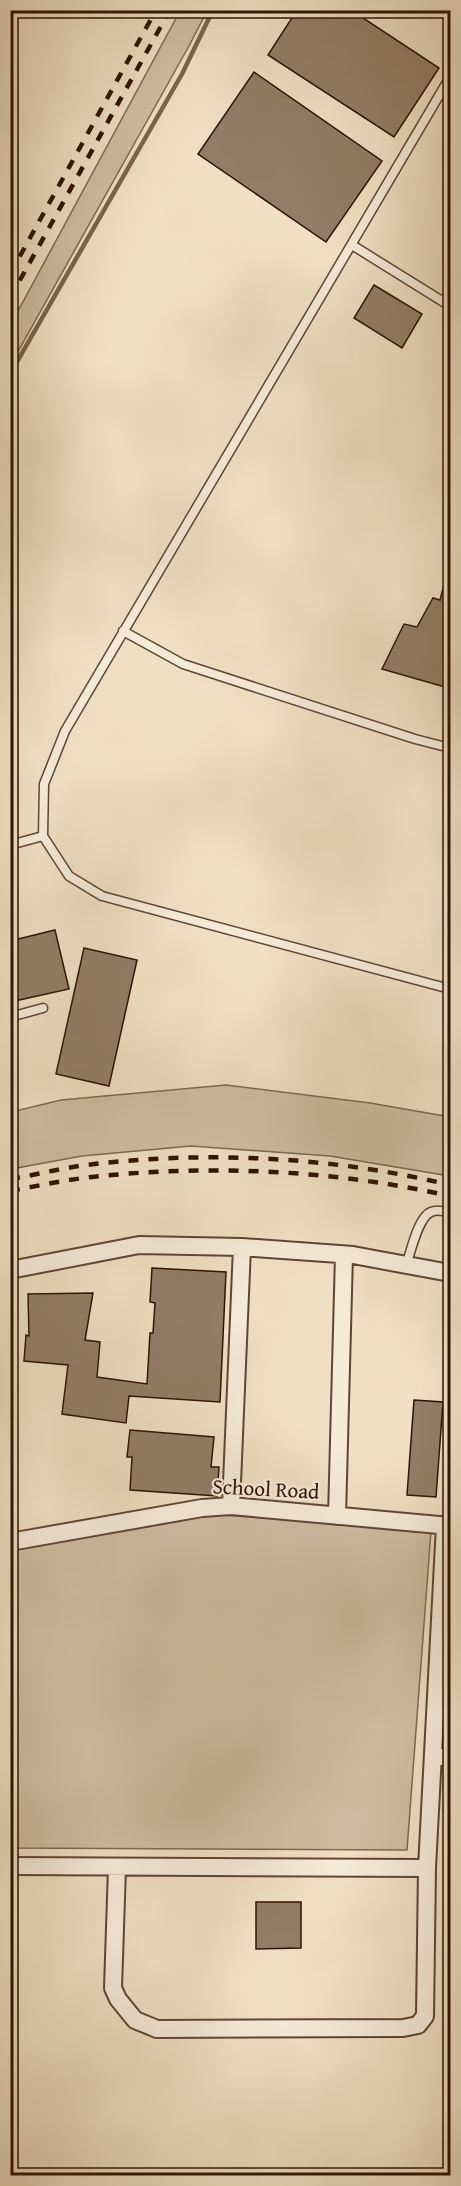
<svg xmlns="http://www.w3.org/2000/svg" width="461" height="2186" font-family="'Gentium Book Plus',serif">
<rect width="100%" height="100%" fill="#efdfc3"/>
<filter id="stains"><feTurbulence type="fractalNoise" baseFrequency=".00333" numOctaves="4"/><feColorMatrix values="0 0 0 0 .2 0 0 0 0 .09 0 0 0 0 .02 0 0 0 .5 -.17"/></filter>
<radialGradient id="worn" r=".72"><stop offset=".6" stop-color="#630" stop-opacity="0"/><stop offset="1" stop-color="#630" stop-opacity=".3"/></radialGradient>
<path fill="#cebca2" stroke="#7e6852" stroke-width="1.5" d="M180 11H207L189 46 11 364V324Z
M226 1085 370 1103 450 1117V1176L330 1156 191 1146 82 1156 11 1169V1112L61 1100Z
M211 1514 431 1531 407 1850 11 1848V1551Z"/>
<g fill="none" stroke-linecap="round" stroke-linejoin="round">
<path stroke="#7b644e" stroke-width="4.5" d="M10 374 182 74 213 10"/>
</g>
<path fill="#937d66" stroke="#2f1302" stroke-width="1.5" d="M297 10H351L439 68 394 137 268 55Z
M254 72 382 161 326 242 198 154Z
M374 285 422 314 402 348 354 318Z
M446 577H450V666L445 687 382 669 404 624 417 627 433 598 440 600Z
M55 930 69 989 10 1002V956H14L10 941Z
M84 948 137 960 109 1086 56 1074Z
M152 1268 226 1272 220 1402 129 1396 126 1423 62 1414 68 1365 24 1361 26 1335 29 1336 28 1294 93 1293 85 1340 100 1342 97 1377 147 1384 150 1333H153L155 1303 150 1302Z
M414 1400 443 1402 436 1497 407 1495Z
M130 1430 214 1437 211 1467H219L217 1496 130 1490 132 1457H127Z
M256 1902H301V1948L256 1949Z"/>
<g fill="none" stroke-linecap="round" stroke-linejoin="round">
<defs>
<path id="lane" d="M450 77 65 731 44 784 43 836 69 876 102 896 450 989
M352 245 450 306
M123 631 183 664 415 739 450 748
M10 845 43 836
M10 1017 43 1008
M406 1265C411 1252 418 1217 431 1212 437 1209 444 1211 450 1213"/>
<path id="street" d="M10 1270 139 1245 242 1247 353 1255 450 1273
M231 1506 242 1247
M337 1516 344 1255
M10 1542 202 1508 231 1506 450 1526
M433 1757H450
M10 1866 427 1868
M117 1868 113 1988 118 1999 135 2020 157 2029 403 2028 418 2025 425 2016 427 1868 445 1525"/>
</defs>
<use href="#lane" stroke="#5f4632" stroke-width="11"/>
<use href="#street" stroke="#5f4632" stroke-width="20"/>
<use href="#lane" stroke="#f5ead8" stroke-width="8"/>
<use href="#street" stroke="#f5ead8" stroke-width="16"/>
<path stroke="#2f1302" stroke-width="4.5" stroke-dasharray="10 10" stroke-linecap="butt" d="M10 274 156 10
M10 298 170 10
M10 1179C36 1175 61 1168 87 1165 205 1150 335 1157 450 1185
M10 1191C37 1186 64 1180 92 1177 210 1164 334 1170 450 1196"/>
</g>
<g text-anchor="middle" stroke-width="4.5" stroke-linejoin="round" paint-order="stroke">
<g font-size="21" fill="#2f1302" stroke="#f5ead8">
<text transform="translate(266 1489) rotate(3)" y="7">School Road</text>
</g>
</g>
<rect width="461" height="2186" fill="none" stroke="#efdfc3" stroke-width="36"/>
<rect x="12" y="12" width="437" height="2162" fill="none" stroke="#2f1302" stroke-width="3"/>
<rect x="18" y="18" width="425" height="2150" fill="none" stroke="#2f1302" stroke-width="1.5"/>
<rect width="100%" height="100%" filter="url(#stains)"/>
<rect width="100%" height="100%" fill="url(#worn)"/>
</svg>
